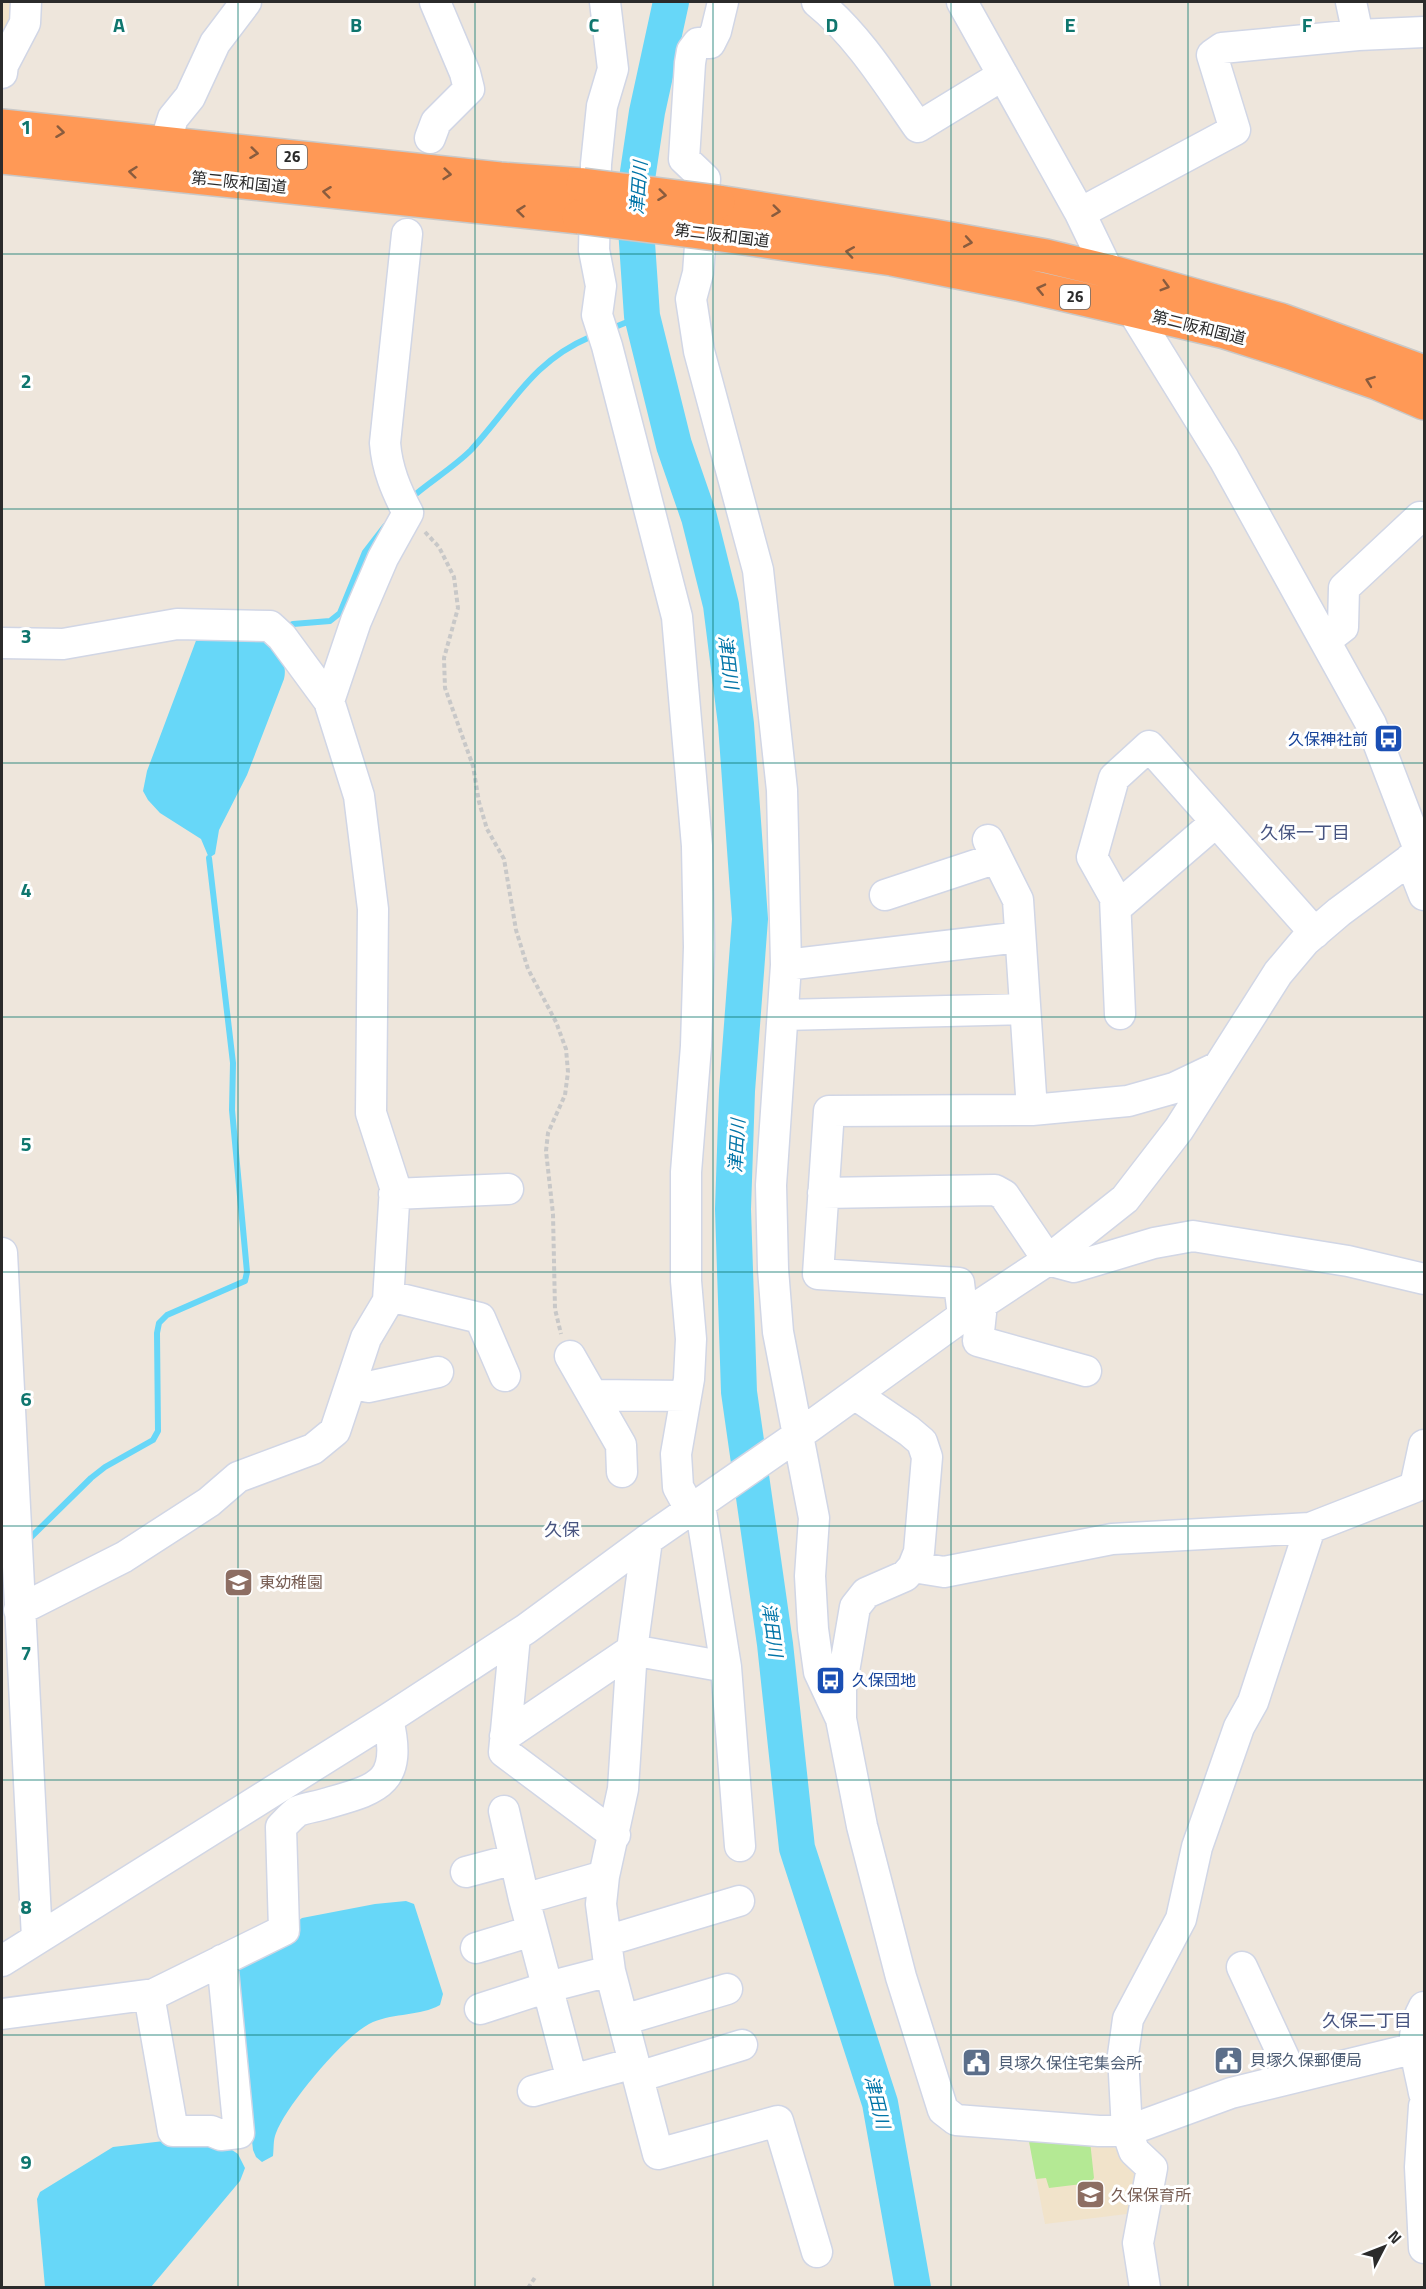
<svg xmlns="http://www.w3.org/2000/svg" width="1426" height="2289" font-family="'Titillium Web','Noto Sans JP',sans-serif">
<rect width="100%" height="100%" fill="#eee6dc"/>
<path fill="#f1e3ca" d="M2 2H24L2 41Z
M1028 2136 1108 2144 1131 2158 1145 2172 1135 2213 1045 2224Z"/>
<path fill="#b4e994" d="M1028 2136 1090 2141 1094 2178 1090 2183 1049 2188 1046 2178 1036 2179Z"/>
<path fill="#67d7f8" d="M256 634C272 645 289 658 284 679L247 775 219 830 215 854 209 858 201 839 160 813 148 800 143 791 147 771 197 638Z
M406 1901 414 1904 443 1994 440 2005C420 2016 395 2013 373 2022 346 2033 286 2106 276 2133 273 2140 274 2148 273 2156L262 2162 256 2157 253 2150 233 1969 302 1918 375 1904Z
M164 2141 226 2146 238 2154 245 2168 240 2181 151 2287H45L37 2199 40 2192 113 2147Z"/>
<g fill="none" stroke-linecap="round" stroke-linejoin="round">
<path stroke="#67d7f8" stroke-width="6" d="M615 327 642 316
M410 499C429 482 453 468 471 450 512 406 531 362 590 337
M285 628 293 624 330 621 340 613 365 552 385 526
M26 1542 91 1478 105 1467 153 1440 158 1431 157 1333 159 1323 167 1315 245 1281 247 1272 232 1110 233 1063 209 858"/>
<path stroke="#67d7f8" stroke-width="36" d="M671 2 647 112 634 199 642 316 674 445 699 517 721 605 736 724 750 919 737 1091 733 1209 739 1392 775 1644 797 1848 880 2103 913 2288"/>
<defs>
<path id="minor" d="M605 2 613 69 602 106 596 164 594 250 601 286 597 315 607 346 677 617 697 846 699 947 696 1046 686 1172V1281L691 1339 689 1379 676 1454 678 1487 691 1511
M723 2 716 31 710 43H698L692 51 690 63 684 159 705 179 698 273 691 299 699 351 758 570 782 790 786 965 771 1185 773 1269 778 1332 814 1518 810 1576 813 1629 819 1672 841 1719
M817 2C858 35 888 84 918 127L1003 75
M962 2 1080 213 1108 271 1224 459 1371 724 1420 852
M1351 2 1358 35
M2 73 3 65 25 23 26 2
M430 138 436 122 469 89 465 73 435 2
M165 143 173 118 190 97 215 43 246 2
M1080 213 1235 130 1212 55 1222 48 1358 35 1424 32
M1325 641 1343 627 1344 588 1420 517
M2 643 63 644 177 624 270 626 282 637 329 701 359 796 373 909 371 1113 395 1187 388 1301 366 1338 335 1431 313 1449 238 1477 209 1502 124 1557 19 1610
M329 701 356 621 383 558 408 513C396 490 387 469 385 443L407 234
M988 840 1018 900 1032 1110
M1410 859 1424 895
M885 895 997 858
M1116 908 1216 822
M786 965 1020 937
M1120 1014 1115 898 1092 857 1114 778 1149 746 1315 933
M783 1015 1025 1009
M823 1193 995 1190 1004 1195 1048 1260 1074 1267 1154 1243 1193 1236 1348 1261 1424 1279
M394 1194 508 1189
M2 1253 37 1938
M389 1296 480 1318 505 1376
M982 1304 978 1341 1086 1371
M963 1316 959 1283 818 1274 829 1111 1032 1110 1128 1101 1174 1088 1216 1068
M570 1356 621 1445 622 1472
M351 1383 368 1387 438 1372
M593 1395 686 1396
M856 1395 909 1431 922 1442 927 1457 919 1552 913 1567 905 1576 866 1593 855 1607 841 1689V1719L862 1826 901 1977 943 2110 956 2120 1099 2131H1127L1231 2093 1424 2046
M700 1505 726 1667 740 1846
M647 1540 632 1650 623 1789 604 1876 601 1904 610 1971 658 2154 778 2121 817 2252
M913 1567 944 1572 1112 1539 1310 1528
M515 1636 504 1752 615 1835
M505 1736 632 1650 726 1667
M504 1811 524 1899 604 1876
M466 1872 515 1859
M524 1899 572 2080 634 2063
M606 1941 739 1901
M476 1948 532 1931
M2 1961 388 1719 526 1629 647 1540 797 1436 963 1316 1048 1260 1125 1199 1179 1129 1278 973 1305 941 1339 912 1424 849
M1242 1967 1293 2077
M149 1995 173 2131H211L221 2135 239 2133 222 1960
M1424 2007C1407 2038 1418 2060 1424 2093
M480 2009 548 1987 610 1971
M2 2014 154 1994 284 1930 281 1827C286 1822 292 1815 298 1811 305 1808 314 1807 321 1805 376 1789 404 1786 388 1719
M623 2020 727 1989
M638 2077 742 2045
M533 2091 572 2080
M1424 2106 1420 2167 1424 2248
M1145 2288 1138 2243 1152 2168 1134 2151 1127 2131 1123 2055 1128 2019 1181 1919 1197 1847 1239 1727 1253 1702 1310 1528 1415 1487 1424 1445"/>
<path id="highway" d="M2 126 500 179 583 185
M2 157 579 217
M718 202 934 236 1046 256 1108 271 1281 320 1424 372
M715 234 892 259 1018 284 1131 310 1225 332 1288 352 1377 383 1424 403"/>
</defs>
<use href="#minor" stroke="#d1d6e5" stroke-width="33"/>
<use href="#highway" stroke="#c8c8c8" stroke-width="36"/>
<path stroke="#c8c8c8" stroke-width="4" stroke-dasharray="4.5 3" stroke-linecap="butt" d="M425 532 439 547 454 577 458 608 444 658 445 688 473 766 479 802 487 829 504 859 516 930 528 969 556 1022 566 1049 568 1072 565 1095 548 1133 546 1151 553 1214 555 1309 561 1334
M528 2288 536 2276"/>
<use href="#minor" stroke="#fff" stroke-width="30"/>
<use href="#highway" stroke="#ff9956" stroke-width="33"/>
<defs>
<path id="highway-bridge" d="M583 185 718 202
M579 217 715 234"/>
</defs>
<use href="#highway-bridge" stroke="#c8c8c8" stroke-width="36" stroke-linecap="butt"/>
<use href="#highway-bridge" stroke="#ff9956" stroke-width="33"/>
</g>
<defs><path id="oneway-chevron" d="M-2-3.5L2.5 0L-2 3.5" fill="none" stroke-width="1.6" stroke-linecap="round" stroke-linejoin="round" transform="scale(1.5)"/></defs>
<g stroke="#8a5c3e">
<use href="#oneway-chevron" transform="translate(60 132) rotate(7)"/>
<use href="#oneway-chevron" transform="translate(254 153) rotate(7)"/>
<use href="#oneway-chevron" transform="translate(133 172) rotate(-174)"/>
<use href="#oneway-chevron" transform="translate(447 174) rotate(6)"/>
<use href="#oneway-chevron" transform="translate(327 192) rotate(-173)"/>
<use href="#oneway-chevron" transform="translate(662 195) rotate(7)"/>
<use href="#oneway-chevron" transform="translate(521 211) rotate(-174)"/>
<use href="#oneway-chevron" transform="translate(776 211) rotate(7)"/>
<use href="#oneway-chevron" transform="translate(968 242) rotate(10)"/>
<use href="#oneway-chevron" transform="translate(850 252) rotate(-171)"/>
<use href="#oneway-chevron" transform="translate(1165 286) rotate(16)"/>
<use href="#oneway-chevron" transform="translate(1041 289) rotate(-167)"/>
<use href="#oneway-chevron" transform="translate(1370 381) rotate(-160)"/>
</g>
<path fill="none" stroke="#0f766e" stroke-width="1.5" stroke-opacity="0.55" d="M238 2V2288M475 2V2288M713 2V2288M951 2V2288M1188 2V2288M2 254H1424M2 509H1424M2 763H1424M2 1017H1424M2 1272H1424M2 1526H1424M2 1780H1424M2 2035H1424"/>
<defs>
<symbol id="bus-square" viewBox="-11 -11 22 22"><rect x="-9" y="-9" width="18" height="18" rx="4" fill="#1a4fb4" stroke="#fff"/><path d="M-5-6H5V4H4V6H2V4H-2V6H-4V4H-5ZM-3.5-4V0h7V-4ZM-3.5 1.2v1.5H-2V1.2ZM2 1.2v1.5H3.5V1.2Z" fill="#fff"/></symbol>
<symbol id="school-square" viewBox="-11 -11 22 22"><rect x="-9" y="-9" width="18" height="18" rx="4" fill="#8d6e63" stroke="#fff"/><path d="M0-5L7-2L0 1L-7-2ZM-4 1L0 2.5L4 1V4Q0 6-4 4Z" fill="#fff"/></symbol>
<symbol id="civic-square" viewBox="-11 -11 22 22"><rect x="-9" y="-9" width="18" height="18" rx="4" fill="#5c6f8a" stroke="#fff"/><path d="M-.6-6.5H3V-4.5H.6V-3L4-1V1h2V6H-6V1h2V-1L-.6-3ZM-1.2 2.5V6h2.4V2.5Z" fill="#fff"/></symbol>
</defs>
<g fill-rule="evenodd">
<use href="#bus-square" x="1372" y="722" width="33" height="33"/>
<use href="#school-square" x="222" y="1566" width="33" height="33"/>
<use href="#bus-square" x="814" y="1664" width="33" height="33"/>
<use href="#civic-square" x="1212" y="2044" width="33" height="33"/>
<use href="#civic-square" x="960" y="2046" width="33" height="33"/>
<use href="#school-square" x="1074" y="2178" width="33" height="33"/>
</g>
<g text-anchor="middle" stroke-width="6" stroke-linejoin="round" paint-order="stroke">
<g fill="#fff" stroke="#6b6b6b" stroke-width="1.5">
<rect x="277" y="145" width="30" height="24" rx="4.5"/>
<rect x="1060" y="285" width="30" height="24" rx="4.5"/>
</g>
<g font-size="15" font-weight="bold" fill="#2b2b2b">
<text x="292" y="162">26</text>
<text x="1075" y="302">26</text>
</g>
<g font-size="16" fill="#2b2b2b" stroke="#fff">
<text transform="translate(239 182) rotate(6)" y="6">第二阪和国道</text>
<text transform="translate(722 235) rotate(7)" y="6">第二阪和国道</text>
<text transform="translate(1199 327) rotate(14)" y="6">第二阪和国道</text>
</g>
<g font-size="16" fill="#164399" stroke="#fff" text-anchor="end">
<text x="1368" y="745">久保神社前</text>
<text x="852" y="1686" text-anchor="start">久保団地</text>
</g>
<g font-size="16" fill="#785e54" stroke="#fff" text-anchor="start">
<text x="259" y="1588">東幼稚園</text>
<text x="1111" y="2201">久保保育所</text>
</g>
<g font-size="16" fill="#4e5e75" stroke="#fff" text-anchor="start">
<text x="1250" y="2066">貝塚久保郵便局</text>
<text x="998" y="2069">貝塚久保住宅集会所</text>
</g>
<g font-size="18" font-style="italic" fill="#0275a8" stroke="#fff">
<text transform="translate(639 188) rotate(-86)" y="6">津田川</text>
<text transform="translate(728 662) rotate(83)" y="6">津田川</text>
<text transform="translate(737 1146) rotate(-87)" y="6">津田川</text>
<text transform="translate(772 1630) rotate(82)" y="6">津田川</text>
<text transform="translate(877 2102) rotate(76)" y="6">津田川</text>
</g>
<g font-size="18" fill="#475480" stroke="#fff">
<text x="1305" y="839">久保一丁目</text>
<text x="562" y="1536">久保</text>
<text x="1367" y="2027">久保二丁目</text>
</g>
</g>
<g font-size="20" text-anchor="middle" font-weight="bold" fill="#0f766e" stroke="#fff" stroke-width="6" stroke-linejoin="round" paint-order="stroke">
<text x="119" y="32">A</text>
<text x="356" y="32">B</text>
<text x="594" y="32">C</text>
<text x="832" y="32">D</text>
<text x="1070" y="32">E</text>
<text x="1307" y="32">F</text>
<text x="26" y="134">1</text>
<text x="26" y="388">2</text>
<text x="26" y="643">3</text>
<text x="26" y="897">4</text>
<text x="26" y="1151">5</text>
<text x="26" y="1406">6</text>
<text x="26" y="1660">7</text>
<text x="26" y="1914">8</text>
<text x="26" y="2169">9</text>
</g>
<rect width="1426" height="2289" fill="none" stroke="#2b2b2b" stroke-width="6"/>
<g transform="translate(1384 2247) rotate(48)" stroke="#ffffff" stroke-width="4.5" paint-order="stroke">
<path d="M0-4.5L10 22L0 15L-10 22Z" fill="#2b2b2b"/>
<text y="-9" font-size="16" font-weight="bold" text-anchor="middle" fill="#2b2b2b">N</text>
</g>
</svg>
